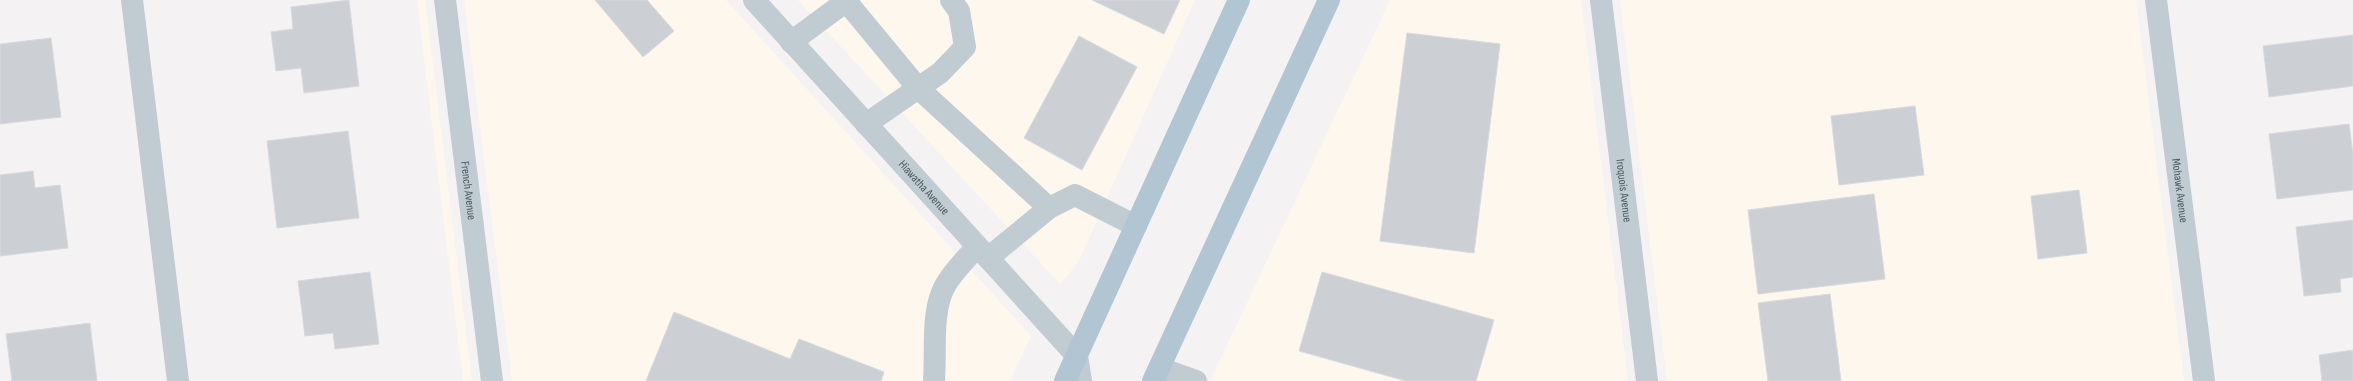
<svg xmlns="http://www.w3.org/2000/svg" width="2353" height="381" font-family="'Sofia Sans Condensed',sans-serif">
<rect width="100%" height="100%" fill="#f5f2f3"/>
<path fill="#fdf7ee" d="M417 0H425L472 381H463Z
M464 0H726L1031 336 1010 381H512Z
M798 0H1195L1079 261 1060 284Z
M1390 0H1581L1628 381H1210Z
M1620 0H2136L2184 381H1667Z"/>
<path fill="#ccd0d5" stroke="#d6d9de" d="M349 0 359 86 304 93 301 68 276 71 271 32 293 29 291 7Z
M595 0H647L674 31 643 57Z
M1092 0H1180L1164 34Z
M1407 33 1500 44 1474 253 1380 241Z
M2353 35V86L2269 97 2263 46Z
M1079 36 1137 67 1082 170 1024 138Z
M51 38 61 117 0 124V44Z
M1915 106 1924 175 1839 185 1831 116Z
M2349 124 2353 154V190L2277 199 2269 134Z
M348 131 359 218 277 228 267 141Z
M33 171 35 188 60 185 68 248 0 256V175Z
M2079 190 2087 253 2038 259 2031 196Z
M1874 194 1885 279 1758 294 1748 210Z
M2353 220V277L2340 279 2341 292 2304 296 2296 227Z
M370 272 379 344 335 349 333 333 305 336 298 281Z
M1322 272 1494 320 1476 381H1406L1299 351Z
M1830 294 1841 381H1768L1758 303Z
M674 312 790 359 799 339 884 372 881 381H646Z
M90 323 97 381H12L6 334Z
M2353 350V381H2322L2319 355Z"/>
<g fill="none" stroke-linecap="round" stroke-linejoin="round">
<path stroke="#c0cbd2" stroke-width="22" d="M132 0 178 381
M846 1 918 88 1049 208 988 258
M791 42 848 0
M866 124 940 73 965 47 959 11 951 0
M1049 208 1075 195 1136 226
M1160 368 1196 381
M934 381C936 355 932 319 941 295 947 277 965 261 977 246"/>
<g stroke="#c0cbd2" stroke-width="22">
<path id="s1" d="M445 0 492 381"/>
<path id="s2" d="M754 0 1077 356 1081 381"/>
<path id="s3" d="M1601 0 1647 381"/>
<path id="s4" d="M2156 0 2204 381"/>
</g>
<path stroke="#b1c5d2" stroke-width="22" d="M1065 381 1239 0
M1153 381 1329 0"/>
</g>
<g text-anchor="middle" stroke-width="3" stroke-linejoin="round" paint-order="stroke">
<g font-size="12" fill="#495861" stroke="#fff">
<text dy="4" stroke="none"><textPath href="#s2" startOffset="253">Hiawatha Avenue</textPath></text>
<text dy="4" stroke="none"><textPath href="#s1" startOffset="192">French Avenue</textPath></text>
<text dy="4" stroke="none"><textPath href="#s3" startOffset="192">Iroquois Avenue</textPath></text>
<text dy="4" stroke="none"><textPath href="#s4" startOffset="192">Mohawk Avenue</textPath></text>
</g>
</g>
</svg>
